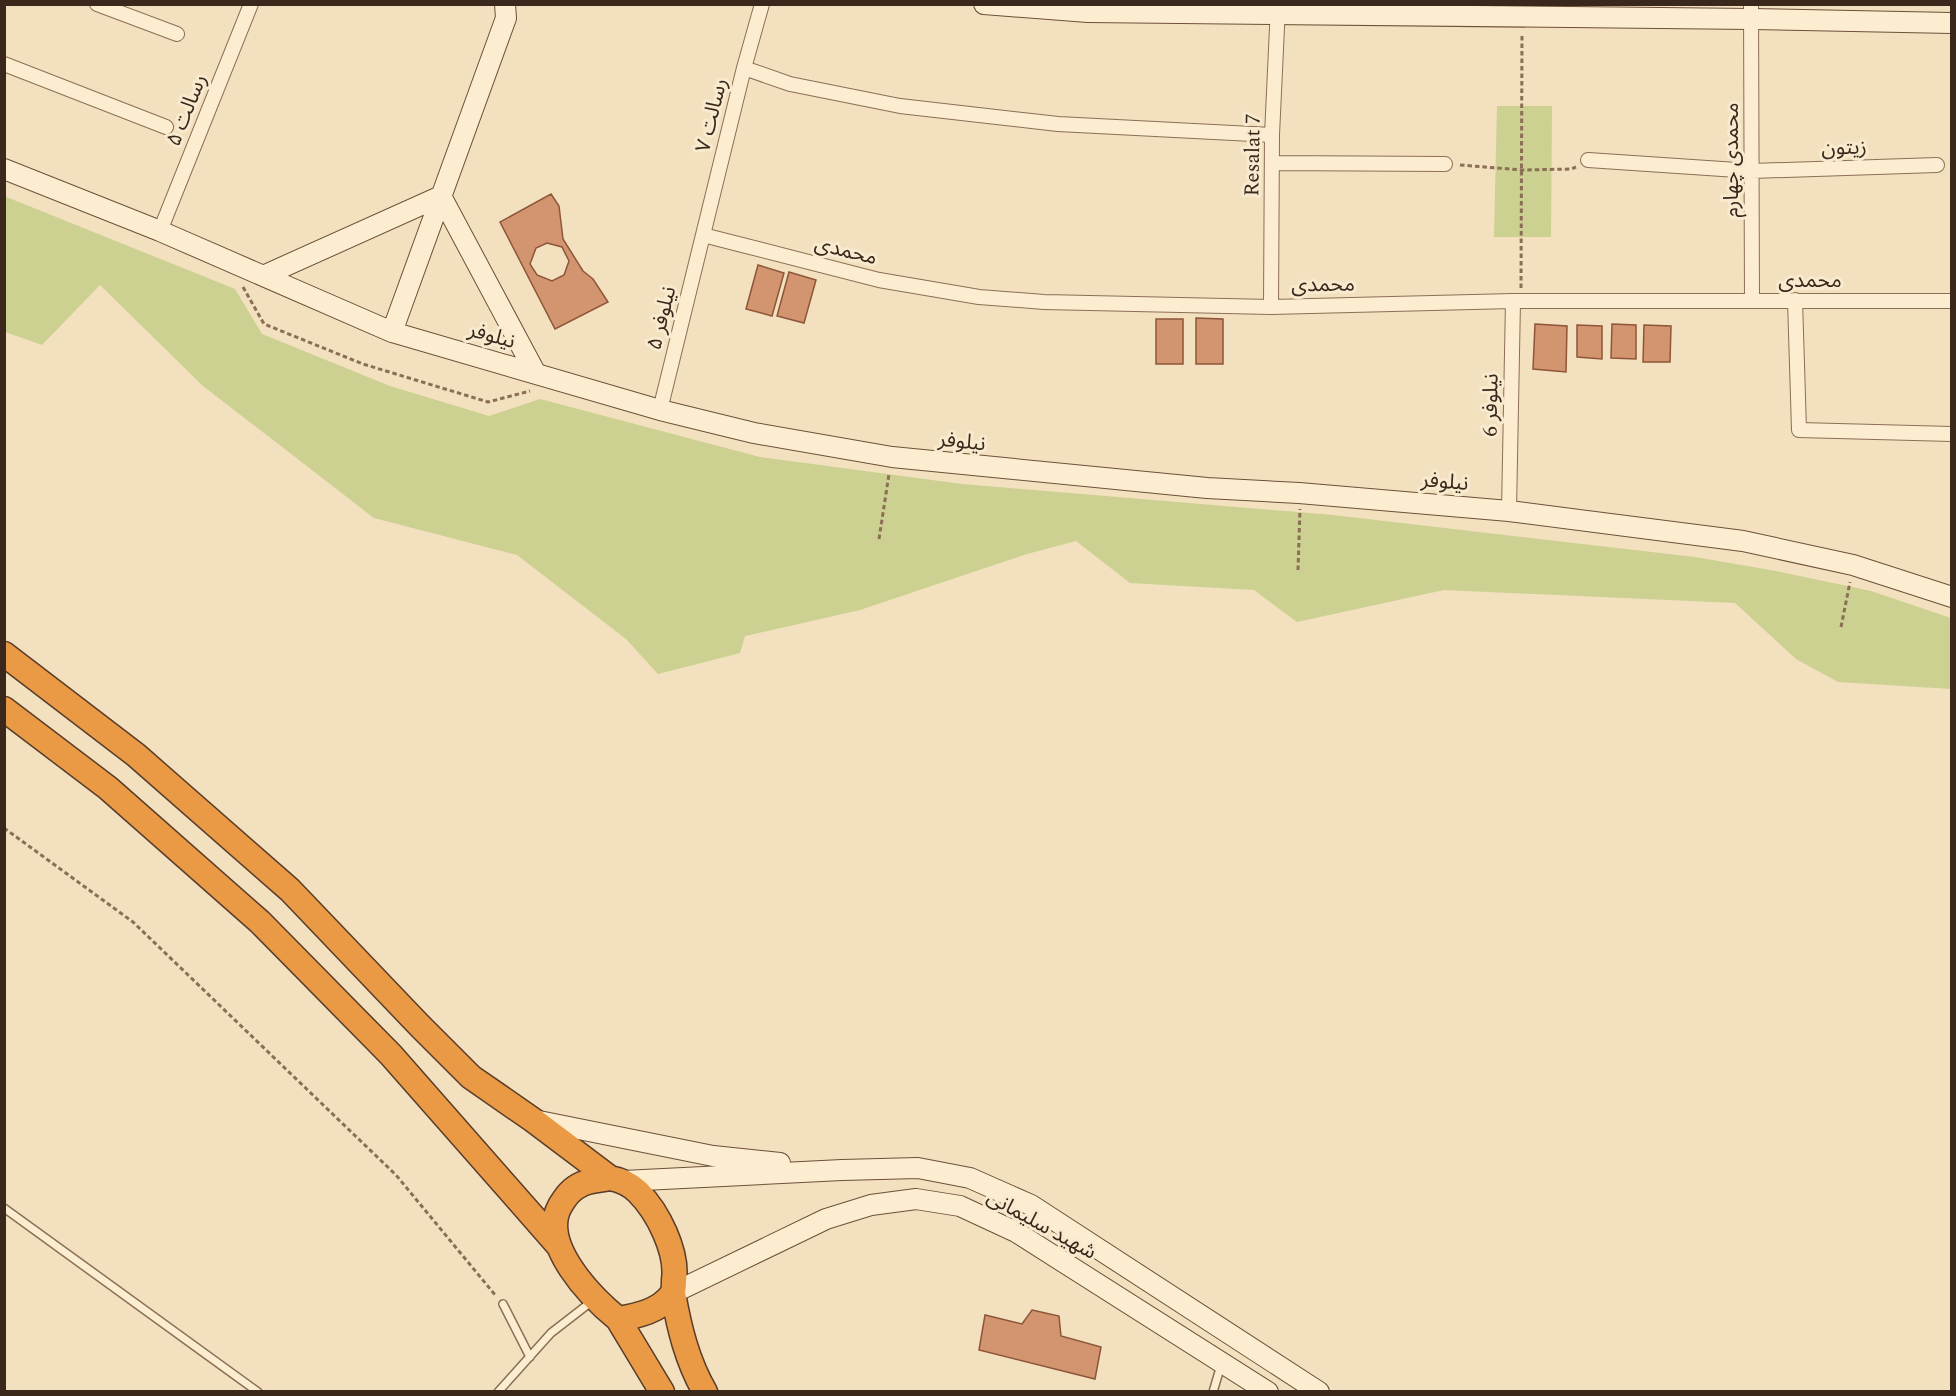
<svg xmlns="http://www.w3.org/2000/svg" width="1956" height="1396" font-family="Spectral,'Noto Sans Arabic',serif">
<rect width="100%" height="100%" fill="#f2e0be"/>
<path fill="#ccd091" d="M1497 106H1552L1551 237H1494Z
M4 196 235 289 262 334 390 386 489 416 540 399 760 457 962 484 1333 515 1695 557 1776 571 1871 591 1951 618V689L1838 682 1796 659 1735 603 1444 590 1297 622 1254 590 1130 583 1076 541 1027 554 860 610 745 636 740 653 658 674 626 639 517 555 374 518 203 386 100 285 42 345 5 332Z"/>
<path fill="#d39470" stroke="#8d5639" stroke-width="1.5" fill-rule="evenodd" d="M551 194 559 206 563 239 583 271 593 279 608 302 555 329 500 222ZM547 243 562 247 569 261 564 275 552 281 537 275 530 264 536 248Z
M758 265 784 273 772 316 746 309Z
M789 272 816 280 804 323 777 316Z
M1196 318 1223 319V364H1196Z
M1156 319H1183V364H1156Z
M1535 324 1567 326 1566 372 1533 369Z
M1612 324 1636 325V359L1611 358Z
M1577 325 1602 326V359L1577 357Z
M1644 325 1671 326 1670 362H1643Z
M1032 1310 1059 1316 1061 1336 1101 1347 1095 1379 979 1350 985 1315 1022 1324Z"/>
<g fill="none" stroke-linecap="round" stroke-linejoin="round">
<defs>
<path id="lane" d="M4 1208 258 1392
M503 1304 530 1357
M498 1392 551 1333 591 1302
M1213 1392 1221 1365"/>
<path id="street" d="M97 4 177 34
M1751 4 1752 301
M4 64 166 127
M744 68 790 84 900 106 1058 124 1272 135
M1588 160 1752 171 1937 165
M1272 163 1445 164
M160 231 251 4
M703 235 879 280 979 297 1044 302 1271 307 1513 301H1952
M1795 300 1799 430 1952 434
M1271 307 1272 135 1278 6
M660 410 744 68 762 4
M1509 511 1513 301"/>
<path id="secondary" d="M984 4 1088 12 1751 19 1952 23
M4 169 160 231 392 332 660 410 754 433 892 457 1207 488 1299 493 1509 511 1743 541 1853 565 1952 597
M263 276 441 196 535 372
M392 332 506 18 505 4
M534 1120 713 1156 780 1163
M623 1181 842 1170 918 1168 970 1178 1031 1205 1319 1392
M673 1293 826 1219 871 1205 916 1199 960 1206 1016 1232 1268 1392"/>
<path id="highway" d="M4 654 136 755 290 890 420 1026 471 1077 533 1120 610 1178
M4 709 108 788 260 922 391 1055 558 1245
M610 1178C621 1180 630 1184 638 1192 658 1212 678 1252 674 1280 674 1284 674 1290 672 1294 660 1311 637 1316 618 1319 591 1297 539 1244 560 1206 566 1196 571 1189 582 1184 590 1180 601 1180 610 1178Z
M673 1293C679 1327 687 1361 705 1392
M618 1319 662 1392"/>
</defs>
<use href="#lane" stroke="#8b6f55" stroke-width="10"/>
<use href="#street" stroke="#8b6f55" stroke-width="16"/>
<use href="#secondary" stroke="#6d5038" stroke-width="22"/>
<use href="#highway" stroke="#583d2a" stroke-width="27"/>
<path stroke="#8b6f55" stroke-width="3" stroke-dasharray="4.5 3" stroke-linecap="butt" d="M1460 165 1522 170 1571 169 1576 167
M243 287 264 324 363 364 488 402 530 391
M1521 288 1522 33
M879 539 889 474
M1298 570 1300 509
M1841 627 1850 582
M4 828 133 922 396 1175 496 1296"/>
<use href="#lane" stroke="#fcedd1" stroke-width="7"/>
<use href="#street" stroke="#fcedd1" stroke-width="14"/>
<use href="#secondary" stroke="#fcedd1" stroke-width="20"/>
<use href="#highway" stroke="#ea9945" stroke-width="24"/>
</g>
<g text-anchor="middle" stroke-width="6" stroke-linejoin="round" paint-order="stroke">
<g font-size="21" fill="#39281b" stroke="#f8eace">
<text transform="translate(186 110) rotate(-68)" y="7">رسالت ۵</text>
<text transform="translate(711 115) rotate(-76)" y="7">رسالت ۷</text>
<text transform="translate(1844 147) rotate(-2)" y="7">زیتون</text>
<text transform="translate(1252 155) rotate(-89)" y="7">Resalat 7</text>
<text transform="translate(1731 160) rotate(-90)" y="7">محمدی چهارم</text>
<text transform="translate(846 250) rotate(14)" y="7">محمدی</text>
<text x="1810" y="287">محمدی</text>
<text transform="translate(1323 284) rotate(-1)" y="7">محمدی</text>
<text transform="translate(661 318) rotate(-76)" y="7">نیلوفر ۵</text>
<text transform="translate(492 335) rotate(16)" y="7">نیلوفر</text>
<text transform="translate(1490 405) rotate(-89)" y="7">نیلوفر 6</text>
<text transform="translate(962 441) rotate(6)" y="7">نیلوفر</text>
<text transform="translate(1445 481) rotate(5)" y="7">نیلوفر</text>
<text transform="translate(1042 1224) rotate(29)" y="7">شهید سلیمانی</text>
</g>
</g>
<rect width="1956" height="1396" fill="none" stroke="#39281b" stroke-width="12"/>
</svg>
